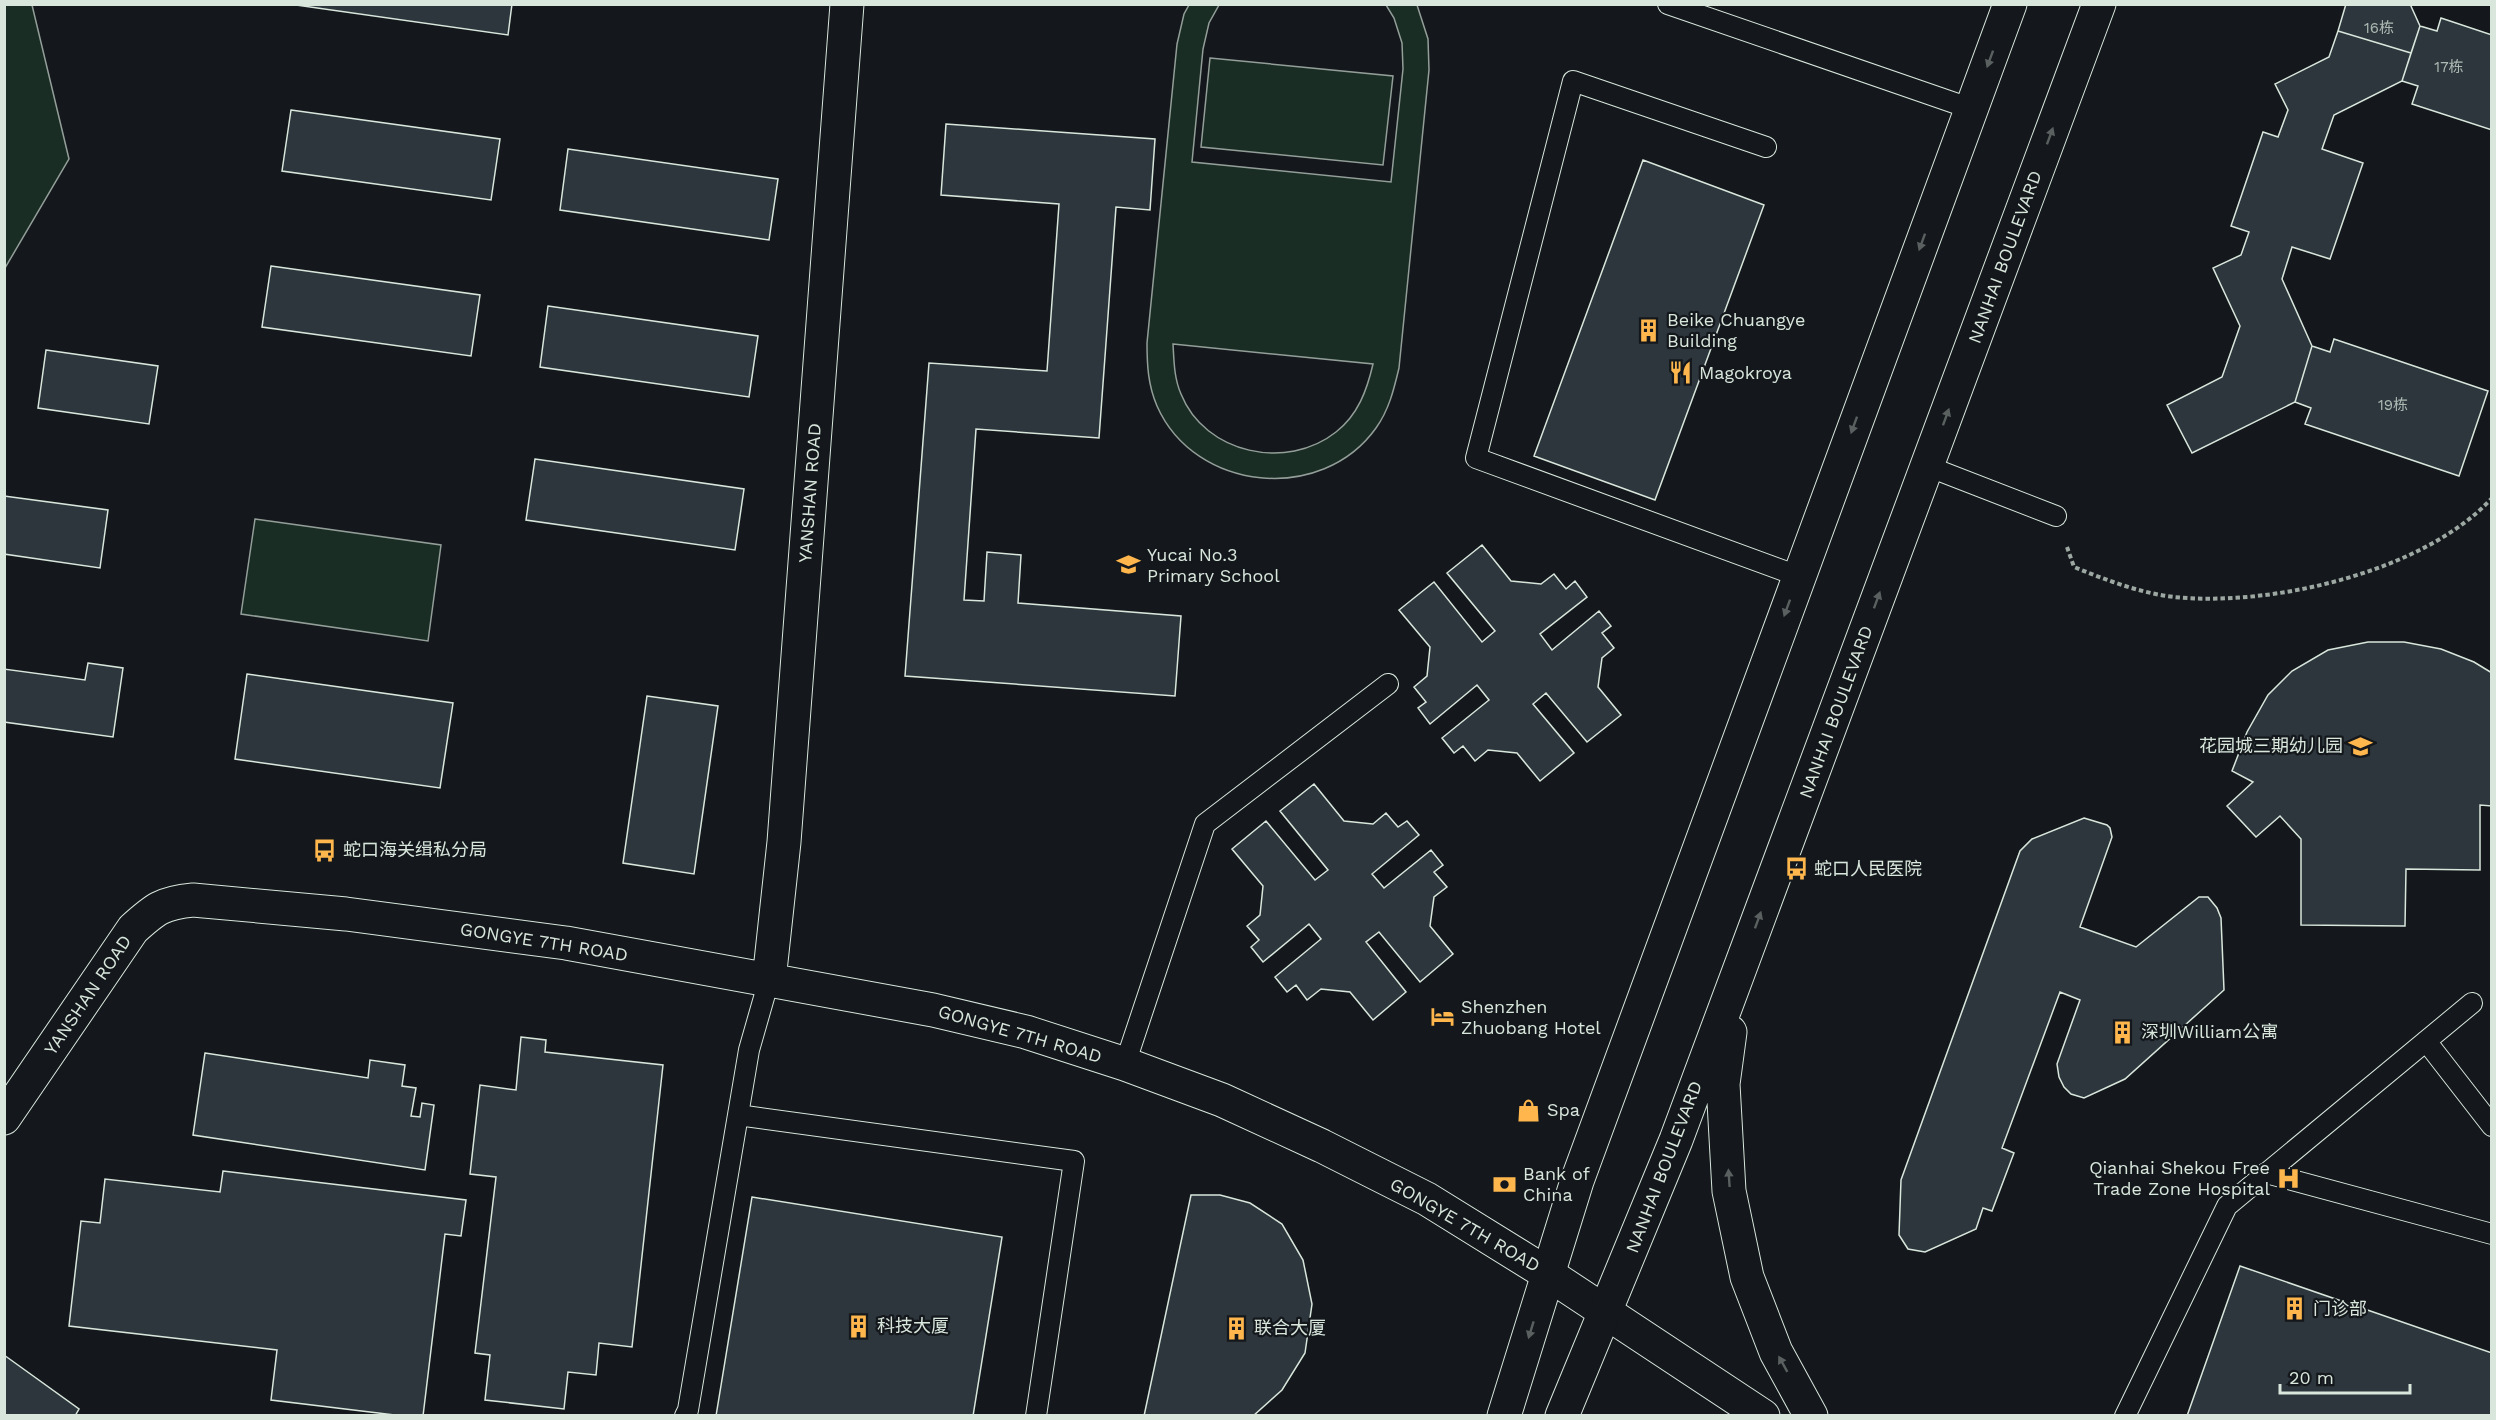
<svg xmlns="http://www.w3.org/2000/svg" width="2496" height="1420" font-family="'Work Sans','Noto Sans SC',sans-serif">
<rect width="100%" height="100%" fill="#14181c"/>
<path fill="#1a2d24" stroke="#939e99" stroke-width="1.5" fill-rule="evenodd" d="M5 4 32 5 69 159 5 268Z
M1189 5H1219L1209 23 1203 49 1192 162 1391 182 1403 69 1402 43 1394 18 1386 5H1417L1428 39 1429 70 1399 368C1394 389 1389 410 1376 428 1322 504 1195 492 1157 406 1148 385 1147 365 1147 343L1177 44 1184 14ZM1173 344 1373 364C1367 390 1358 415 1336 432 1287 471 1205 454 1181 394 1174 378 1174 361 1173 344Z
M1210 58 1393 76 1383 165 1201 147Z
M255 519 441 545 428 641 241 614Z"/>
<path fill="#2c363c" stroke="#d8e6dc" stroke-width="1.5" d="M289 4H512L508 35Z
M2346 4H2410L2420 26 2411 53 2338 31Z
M2441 18 2492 35V130L2412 104 2418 86 2402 81 2420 26 2437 31Z
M2338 31 2411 53 2402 81 2334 115 2322 149 2363 163 2330 259 2292 247 2282 279 2312 346 2295 402 2192 453 2167 405 2222 377 2240 326 2213 268 2241 255 2249 232 2231 226 2263 132 2278 137 2288 110 2275 84 2329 57Z
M291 110 500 139 491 200 282 171Z
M946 124 1155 139 1150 210 1116 207 1099 438 976 429 964 600 984 601 987 552 1021 555 1018 603 1181 616 1175 696 905 676 929 363 1047 371 1059 204 941 195Z
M568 149 778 179 769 240 560 210Z
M1643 160 1764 205 1655 500 1534 456Z
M271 266 480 295 471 356 262 327Z
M548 306 758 336 749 397 540 367Z
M2334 339 2488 391 2459 476 2305 424 2311 408 2295 402 2312 346 2330 352Z
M46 350 158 366 149 424 38 408Z
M535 459 744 489 735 550 526 520Z
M4 496 108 510 100 568 4 554Z
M1482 545 1511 581 1541 584 1554 574 1566 589 1575 581 1587 597 1540 634 1552 650 1599 611 1611 626 1602 633 1614 648 1602 658 1598 687 1621 715 1587 742 1546 693 1533 704 1574 753 1540 781 1517 753 1488 750 1475 761 1463 746 1454 753 1442 738 1489 700 1477 685 1430 724 1418 708 1426 702 1414 687 1427 676 1430 647 1399 610 1434 582 1482 642 1495 631 1447 573Z
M2368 642H2404L2441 649 2474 662 2492 673V806L2480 805V870L2406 869 2405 926 2301 925V839L2280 816 2256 837 2227 806 2253 782 2232 771 2247 732 2268 695 2292 671 2328 650Z
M88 663 123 668 113 737 4 722V669L85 680Z
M247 674 453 703 440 788 235 759Z
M647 696 718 706 694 874 623 863Z
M1314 784 1344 821 1373 824 1386 813 1398 827 1407 821 1419 835 1372 874 1384 888 1431 850 1443 865 1434 872 1447 887 1434 897 1430 926 1453 954 1420 982 1379 932 1366 942 1406 992 1373 1020 1350 992 1321 989 1307 1000 1296 985 1287 992 1275 977 1321 939 1309 924 1263 962 1251 947 1259 940 1247 926 1260 915 1263 886 1232 849 1266 821 1315 880 1328 870 1280 811Z
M2084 818 2107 825 2110 828 2112 837 2080 927 2136 947 2199 897H2208L2217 908 2221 918 2224 990 2125 1079 2084 1098 2071 1094 2064 1087 2059 1077 2057 1064 2080 1000 2060 992 2002 1148 2014 1153 1992 1211 1983 1208 1976 1229 1925 1252 1908 1249 1899 1235 1901 1180 2020 851 2032 839Z
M521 1037 546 1040 545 1052 663 1065 632 1347 599 1343 596 1375 568 1372 564 1409 485 1400 490 1355 475 1353 496 1177 470 1174 480 1085 516 1090Z
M205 1053 368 1078 370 1060 405 1065 402 1086 416 1088 411 1116 420 1117 422 1103 434 1105 425 1170 193 1135Z
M223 1171 466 1200 461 1236 445 1234 423 1416H403L271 1400 277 1350 69 1326 81 1221 100 1223 105 1179 220 1192Z
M1191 1195H1220L1250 1203 1282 1224 1303 1260 1312 1304 1305 1353 1282 1390 1253 1416H1144Z
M752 1197 1002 1237 973 1416H716Z
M2240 1266 2492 1353V1416H2187Z
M4 1355 79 1409 75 1416H4Z"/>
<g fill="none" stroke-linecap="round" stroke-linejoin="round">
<defs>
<path id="lane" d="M1668 4 1972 109
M1766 147 1573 81 1476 458 1798 576
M1927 466 2056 516
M2426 1041 2492 1126
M1125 1064 1205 824 1388 684
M738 1115 1074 1161 1036 1416
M2266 1173 2492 1234
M685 1416 688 1410 749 1050 769 980
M2125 1416 2227 1206 2472 1003"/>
<path id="secondary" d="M769 980 784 842 847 4
M4 1118 133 929C155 909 162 903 193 900L346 914 566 943 933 1010 1026 1032 1125 1064 1222 1100 1322 1146 1427 1199 1548 1274 1763 1416"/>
<path id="primary" d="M1730 1032 1723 1084 1729 1191 1747 1277 1776 1352 1811 1416
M1504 1416 1577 1181 2010 4
M1562 1416 1676 1140 2099 4"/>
</defs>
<use href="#lane" stroke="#d8e6dc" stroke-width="22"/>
<use href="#secondary" stroke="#d8e6dc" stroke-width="35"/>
<use href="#primary" stroke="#d8e6dc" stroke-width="35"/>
<path stroke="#9da8a2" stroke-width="4" stroke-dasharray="4.5 3" stroke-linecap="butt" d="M2067 547 2074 567C2106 580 2140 593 2174 597 2271 607 2424 572 2492 498"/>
<use href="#lane" stroke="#14181c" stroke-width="20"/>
<use href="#secondary" stroke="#14181c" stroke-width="33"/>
<use href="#primary" stroke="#14181c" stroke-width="33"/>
</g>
<defs><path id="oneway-solid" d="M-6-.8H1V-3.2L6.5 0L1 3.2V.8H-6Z" transform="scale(1.5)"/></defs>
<g fill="#59605f">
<use href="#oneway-solid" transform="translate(1990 59) rotate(110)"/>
<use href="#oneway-solid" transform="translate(2050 136) rotate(-70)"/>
<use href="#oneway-solid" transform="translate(1922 242) rotate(110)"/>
<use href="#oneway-solid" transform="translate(1946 417) rotate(-70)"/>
<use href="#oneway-solid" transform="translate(1854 425) rotate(110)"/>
<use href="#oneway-solid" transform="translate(1877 600) rotate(-70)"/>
<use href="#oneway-solid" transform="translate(1787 608) rotate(110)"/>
<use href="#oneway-solid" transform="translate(1758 920) rotate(-70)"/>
<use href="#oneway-solid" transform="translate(1729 1178) rotate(-94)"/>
<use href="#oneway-solid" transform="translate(1531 1330) rotate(107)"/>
<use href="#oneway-solid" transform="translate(1783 1364) rotate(-119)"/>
</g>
<defs>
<symbol id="building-bare" viewBox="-9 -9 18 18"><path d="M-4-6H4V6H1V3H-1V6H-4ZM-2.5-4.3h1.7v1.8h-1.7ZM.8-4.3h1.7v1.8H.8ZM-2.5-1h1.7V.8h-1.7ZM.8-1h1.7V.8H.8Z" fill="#ffb74d" stroke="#14181c" stroke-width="2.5" paint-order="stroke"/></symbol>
<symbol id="restaurant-bare" viewBox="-9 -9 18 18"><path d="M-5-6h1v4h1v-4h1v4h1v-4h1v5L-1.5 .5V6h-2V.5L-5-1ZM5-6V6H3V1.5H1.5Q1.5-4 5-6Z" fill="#ffb74d" stroke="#14181c" stroke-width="2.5" paint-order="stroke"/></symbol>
<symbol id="school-bare" viewBox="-9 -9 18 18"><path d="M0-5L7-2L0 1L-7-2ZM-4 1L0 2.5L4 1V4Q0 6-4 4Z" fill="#ffb74d" stroke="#14181c" stroke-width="2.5" paint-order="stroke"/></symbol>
<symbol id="bus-bare" viewBox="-9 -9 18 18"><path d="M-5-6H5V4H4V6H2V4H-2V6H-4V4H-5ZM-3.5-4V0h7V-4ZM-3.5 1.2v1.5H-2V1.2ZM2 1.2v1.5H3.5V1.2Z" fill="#ffb74d" stroke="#14181c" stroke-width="2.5" paint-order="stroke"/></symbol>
<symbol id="hotel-bare" viewBox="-9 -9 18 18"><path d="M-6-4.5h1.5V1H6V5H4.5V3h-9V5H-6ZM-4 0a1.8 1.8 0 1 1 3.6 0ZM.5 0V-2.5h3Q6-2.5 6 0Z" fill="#ffb74d" stroke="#14181c" stroke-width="2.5" paint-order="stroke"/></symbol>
<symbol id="shop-bare" viewBox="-9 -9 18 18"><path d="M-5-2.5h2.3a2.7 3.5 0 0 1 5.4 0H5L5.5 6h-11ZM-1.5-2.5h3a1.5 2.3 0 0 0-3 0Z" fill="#ffb74d" stroke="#14181c" stroke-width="2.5" paint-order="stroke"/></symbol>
<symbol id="hospital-bare" viewBox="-9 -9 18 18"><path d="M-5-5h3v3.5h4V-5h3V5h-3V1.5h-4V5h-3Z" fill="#ffb74d" stroke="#14181c" stroke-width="2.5" paint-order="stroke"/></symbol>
<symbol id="bank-bare" viewBox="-9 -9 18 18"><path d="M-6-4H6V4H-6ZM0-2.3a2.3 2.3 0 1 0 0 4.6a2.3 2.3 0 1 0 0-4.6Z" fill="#ffb74d" stroke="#14181c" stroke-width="2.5" paint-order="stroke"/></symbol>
</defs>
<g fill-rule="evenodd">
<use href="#building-bare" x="1632" y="314" width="33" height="33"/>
<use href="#restaurant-bare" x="1664" y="356" width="33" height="33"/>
<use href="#school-bare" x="1112" y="548" width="33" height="33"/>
<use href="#school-bare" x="2344" y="730" width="33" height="33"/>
<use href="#bus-bare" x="308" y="834" width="33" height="33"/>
<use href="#bus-bare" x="1780" y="852" width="33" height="33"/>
<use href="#hotel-bare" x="1426" y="1000" width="33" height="33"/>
<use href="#building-bare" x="2106" y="1016" width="33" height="33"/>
<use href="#shop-bare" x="1512" y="1094" width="33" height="33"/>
<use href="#hospital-bare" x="2272" y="1162" width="33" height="33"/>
<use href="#bank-bare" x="1488" y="1168" width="33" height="33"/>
<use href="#building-bare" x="2278" y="1292" width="33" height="33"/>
<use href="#building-bare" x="842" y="1310" width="33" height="33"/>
<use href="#building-bare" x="1220" y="1312" width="33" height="33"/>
</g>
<g text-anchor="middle" stroke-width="4.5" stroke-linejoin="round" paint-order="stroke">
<g font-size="15" fill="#adbab4">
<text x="2379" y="33">16栋</text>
<text x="2449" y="72">17栋</text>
<text x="2393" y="410">19栋</text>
</g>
<g font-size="18" fill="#d8e6dc" stroke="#14181c">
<text transform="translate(2005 257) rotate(-70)" y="6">NANHAI BOULEVARD</text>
<text transform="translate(810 493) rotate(-86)" y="6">YANSHAN ROAD</text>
<text transform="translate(1836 712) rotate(-70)" y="6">NANHAI BOULEVARD</text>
<text transform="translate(544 942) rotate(9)" y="6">GONGYE 7TH ROAD</text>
<text transform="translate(88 995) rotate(-56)" y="6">YANSHAN ROAD</text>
<text transform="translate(1020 1034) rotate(16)" y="6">GONGYE 7TH ROAD</text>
<text transform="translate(1664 1167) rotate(-69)" y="6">NANHAI BOULEVARD</text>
<text transform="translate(1465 1225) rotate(30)" y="6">GONGYE 7TH ROAD</text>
</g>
<g font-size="18" fill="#d8e6dc" stroke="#14181c" text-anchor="start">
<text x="1667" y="326">Beike Chuangye<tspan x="1667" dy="21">Building</tspan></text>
<text x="1699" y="379">Magokroya</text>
<text x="1147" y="561">Yucai No.3<tspan x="1147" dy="21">Primary School</tspan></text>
<text x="2343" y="752" text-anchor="end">花园城三期幼儿园</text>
<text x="343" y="856">蛇口海关缉私分局</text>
<text x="1814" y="875">蛇口人民医院</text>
<text x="1461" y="1013">Shenzhen<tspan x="1461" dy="21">Zhuobang Hotel</tspan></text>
<text x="2141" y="1038">深圳William公寓</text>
<text x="1547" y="1116">Spa</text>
<text x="2270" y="1174" text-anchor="end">Qianhai Shekou Free<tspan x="2270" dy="21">Trade Zone Hospital</tspan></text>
<text x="1523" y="1180">Bank of<tspan x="1523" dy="21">China</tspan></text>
<text x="2313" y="1315">门诊部</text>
<text x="877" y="1332">科技大厦</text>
<text x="1254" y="1334">联合大厦</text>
</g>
</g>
<rect width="2496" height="1420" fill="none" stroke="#d8e6dc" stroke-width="12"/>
<path d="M2280 1384v9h130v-9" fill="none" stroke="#d8e6dc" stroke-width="3"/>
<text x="2289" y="1384" font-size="18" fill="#d8e6dc" stroke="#14181c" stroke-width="4.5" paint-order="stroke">20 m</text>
</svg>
